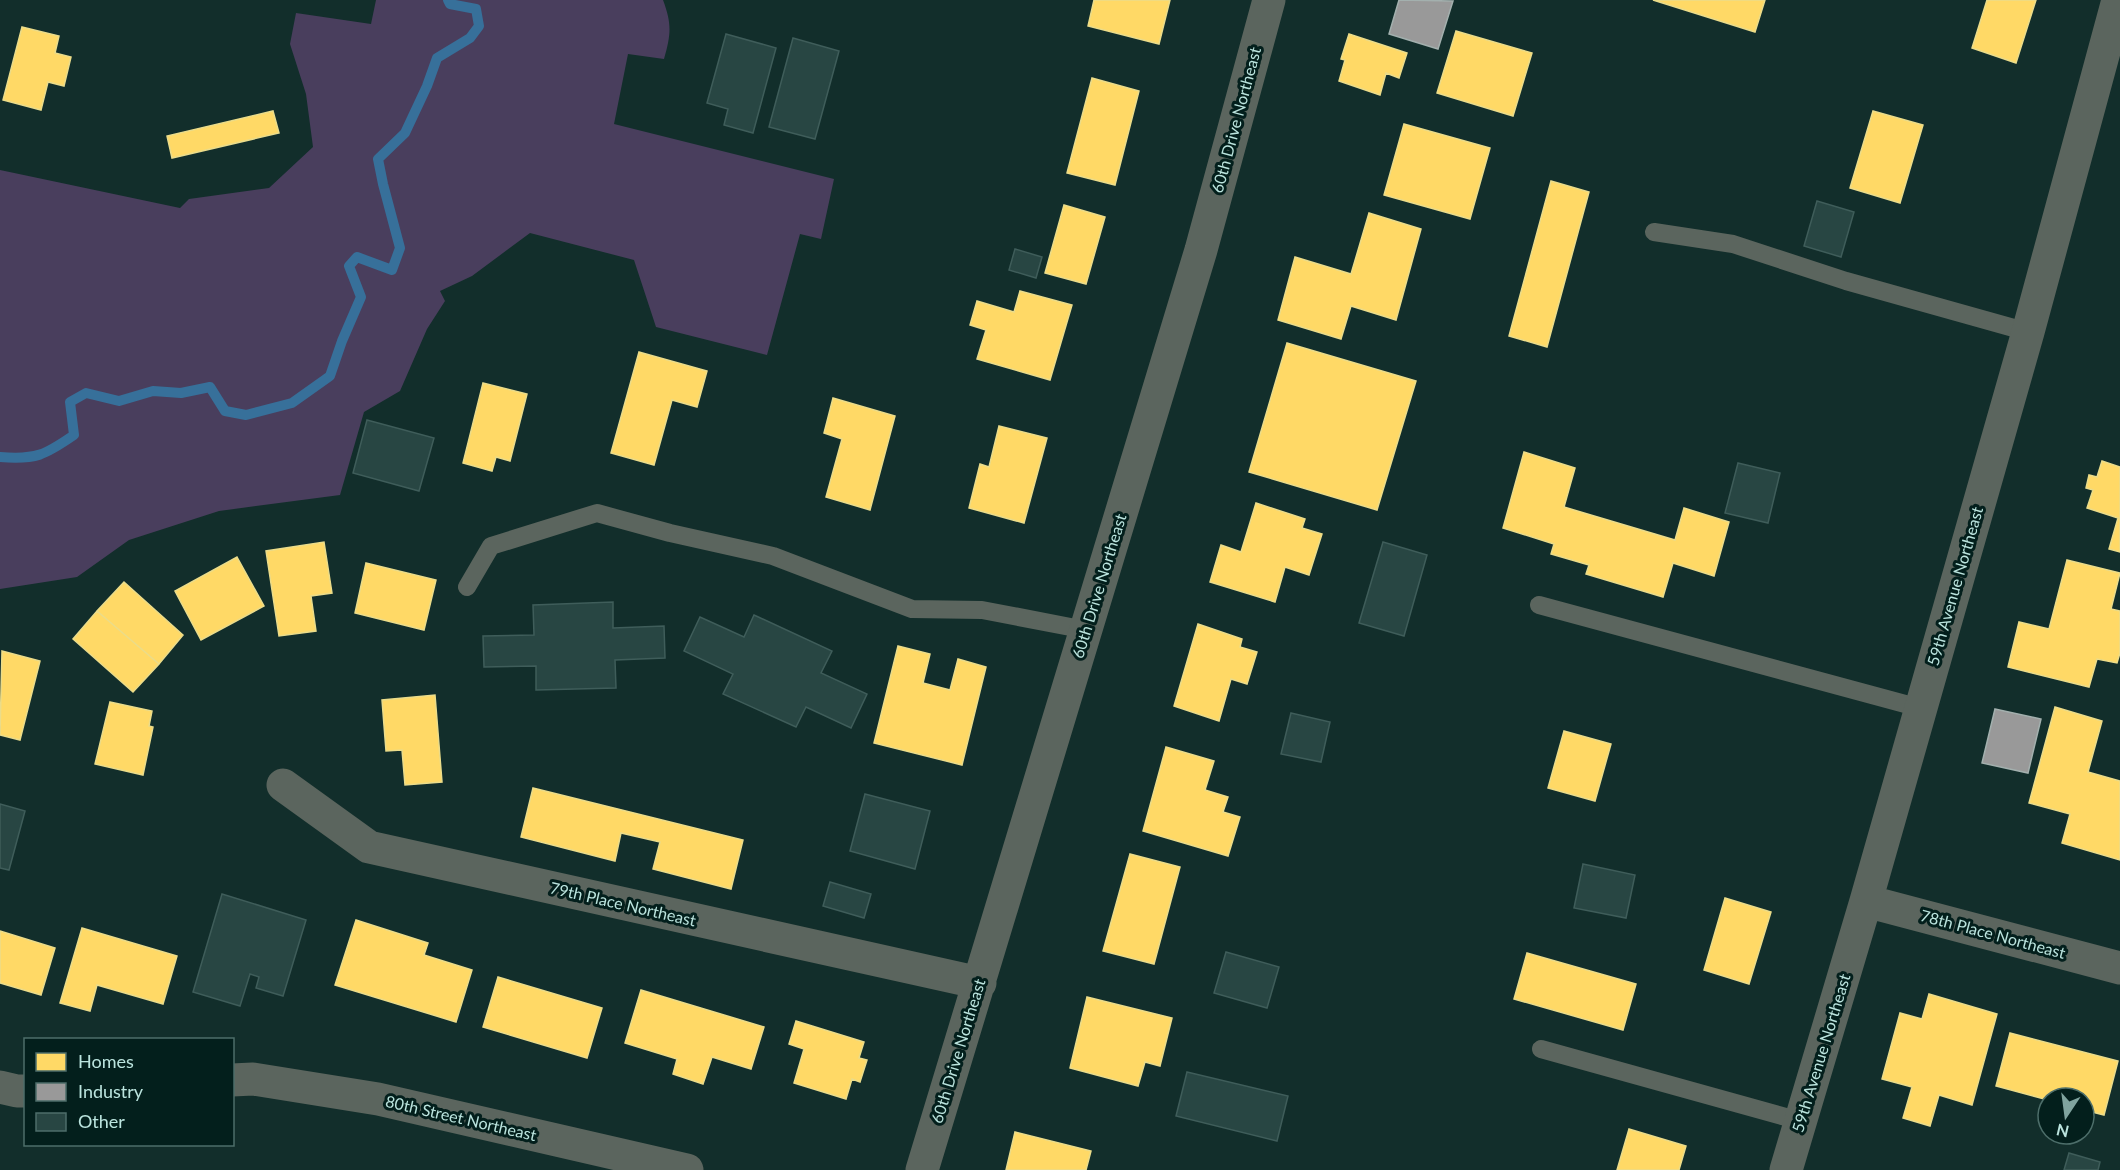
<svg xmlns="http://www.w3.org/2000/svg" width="2120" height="1170" font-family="Lato,sans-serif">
<rect width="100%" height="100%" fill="#122e2b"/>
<path fill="#493e5d" d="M376 0H663C672 24 671 34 664 59L628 54 614 124 834 179 821 239 800 234 767 355 656 327 634 260 530 233 472 276 440 291 445 301 427 329 400 391 364 412 340 495 219 511 129 540 77 577 0 589V170L180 208 189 199 269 188 313 147 306 94 290 44 296 13 371 24Z"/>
<path fill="#ffd966" stroke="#ebdc8a" stroke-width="1.5" d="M1094 0H1170L1159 44 1088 26Z
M1653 0H1765L1755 32Z
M1987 0H2036L2016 63 1972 48Z
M22 27 59 36 55 53 71 57 64 86 48 82 41 110 3 100Z
M1456 31 1532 53 1513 116 1437 93Z
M1349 34 1407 53 1399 78 1386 73 1380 95 1339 81 1345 60 1341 59Z
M1092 78 1139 91 1115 185 1067 173Z
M273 111 279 133 172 158 167 136Z
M1873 111 1923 125 1900 203 1850 188Z
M1404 124 1490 148 1470 219 1384 195Z
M1551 181 1589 192 1547 347 1509 336Z
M1064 205 1105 217 1086 284 1045 273Z
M1369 213 1421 229 1396 320 1351 306 1341 339 1278 320 1295 257 1351 274Z
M1020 291 1072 305 1050 380 977 359 986 330 970 325 977 301 1014 312Z
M1287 343 1416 381 1377 510 1249 472Z
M639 352 707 371 697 407 672 400 654 465 611 453Z
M483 383 527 394 510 461 496 457 492 471 463 463Z
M833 398 895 416 870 510 826 497 842 439 824 433Z
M999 426 1047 438 1024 523 969 508 980 464 989 467Z
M1524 452 1575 468 1564 507 1675 540 1684 508 1729 522 1714 576 1673 563 1663 597 1586 574 1589 565 1551 554 1554 544 1503 528Z
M2102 461 2120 467V552L2109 549 2118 518 2087 508 2093 490 2086 488 2089 475 2097 477Z
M1256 503 1305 519 1302 528 1322 534 1309 575 1285 567 1275 602 1210 582 1221 545 1241 552Z
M324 542 332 593 311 596 316 631 279 636 266 551Z
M237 557 264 606 201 640 175 591Z
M2067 560 2120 573 2111 609 2120 611V653L2117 663 2097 659 2089 687 2008 667 2019 622 2049 629Z
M366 563 436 580 424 630 355 613Z
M124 582 183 635 159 664 97 611Z
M97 611 159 664 133 692 73 639Z
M1198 624 1242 639 1240 647 1257 652 1247 684 1231 679 1219 721 1174 706Z
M898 646 930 654 923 683 950 690 958 659 986 667 962 765 874 743Z
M2 651 40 661 20 740 0 735Z
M435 695 442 782 405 785 402 750 386 751 382 700Z
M110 702 152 711 149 726 153 727 143 775 95 764Z
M2055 707 2102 721 2088 772 2120 781V860L2062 843 2070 814 2029 803Z
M1564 731 1611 744 1595 801 1548 788Z
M1166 747 1214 761 1205 790 1228 797 1223 812 1240 817 1228 856 1143 831Z
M533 788 743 840 731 889 653 869 660 842 621 833 615 861 521 837Z
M1130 854 1180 867 1154 964 1103 951Z
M1725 898 1771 912 1749 984 1704 970Z
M356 920 428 943 424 955 472 970 456 1022 335 985Z
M82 928 177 956 163 1004 97 985 90 1011 60 1003Z
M0 931 55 948 41 995 0 983Z
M1527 953 1636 984 1623 1030 1514 999Z
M498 977 602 1008 587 1058 483 1027Z
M641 990 764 1027 751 1069 712 1057 703 1084 673 1074 677 1059 625 1043Z
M1929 994 1997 1014 1972 1105 1939 1095 1930 1126 1903 1118 1912 1087 1882 1079 1900 1013 1922 1019Z
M1087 997 1172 1018 1160 1066 1145 1062 1138 1086 1070 1068Z
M796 1021 864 1042 859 1058 867 1060 860 1082 852 1079 846 1099 794 1083 804 1049 789 1044Z
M2010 1033 2118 1061 2104 1115 2084 1110V1098H2048V1100L1996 1086Z
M1629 1129 1686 1146 1679 1170H1617Z
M1015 1132 1091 1151 1086 1170H1006Z"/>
<path fill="#999" stroke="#a3b0ae" stroke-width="1.5" d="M1399 0 1453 1 1438 49 1389 34Z
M1995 709 2041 719 2028 773 1982 763Z"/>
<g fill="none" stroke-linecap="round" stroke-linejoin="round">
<path stroke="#37709a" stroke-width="10" d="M0 457C36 460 45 455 74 435L70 402 86 393 119 401 153 391 181 393 210 387 225 411 246 415 292 403 330 376 342 341 361 297 349 266 357 257 392 270 400 248 383 184 378 159 405 133 427 86 437 58 470 38 479 26 476 9 450 4 448 0"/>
</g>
<path fill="#284643" stroke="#3f5d5a" stroke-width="1.5" d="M726 34 776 48 753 133 724 125 728 109 707 103Z
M793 38 839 51 815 139 769 127Z
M1817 201 1854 212 1841 257 1804 246Z
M1015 249 1042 257 1036 278 1009 270Z
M367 420 434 438 419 491 353 473Z
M1738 463 1780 473 1768 523 1725 513Z
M1383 542 1427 555 1404 636 1359 623Z
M613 602V628L664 626 665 658 615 660 616 688 536 690V666L484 667 483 636 534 635 533 605Z
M754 615 832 651 821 673 867 694 851 728 806 707 796 727 723 694 733 674 684 651 700 617 744 637Z
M1291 713 1330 722 1321 762 1281 754Z
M865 794 930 811 915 869 850 851Z
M0 804 25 811 9 870 0 868Z
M1583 864 1635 875 1626 918 1574 908Z
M830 882 871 894 864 918 823 906Z
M222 894 306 920 283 996 256 988 259 977 250 974 240 1006 193 992Z
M1226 952 1279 967 1267 1008 1214 993Z
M1187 1072 1288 1096 1277 1141 1176 1116Z
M2069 1153 2100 1162 2098 1170H2064Z"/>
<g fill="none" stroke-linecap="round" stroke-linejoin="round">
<path stroke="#5b655e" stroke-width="18" d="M1654 232 1733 244 1846 281 2028 332
M467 587 491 546 597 513 670 533 773 556 912 609 982 610 1086 630
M1539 605 1920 708
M1541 1049 1800 1121"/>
<path stroke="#5b655e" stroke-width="33" d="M283 785 369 847 980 983
M1866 901 2120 968
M232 1080 253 1079 378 1099 687 1170
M0 1087 17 1091H26
M922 1170 1201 250 1269 0
M1786 1170 1866 901 2028 332 2118 0"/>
</g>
<g text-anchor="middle" stroke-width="6" stroke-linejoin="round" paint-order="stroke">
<g font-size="16" fill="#bbe4de" stroke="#031f1c">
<text transform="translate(1236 120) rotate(-75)" y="6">60th Drive Northeast</text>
<text transform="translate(1099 586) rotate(-73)" y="6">60th Drive Northeast</text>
<text transform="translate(1955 586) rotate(-74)" y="6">59th Avenue Northeast</text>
<text transform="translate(623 904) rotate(13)" y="6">79th Place Northeast</text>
<text transform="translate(1993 934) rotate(15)" y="6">78th Place Northeast</text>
<text transform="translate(958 1051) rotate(-73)" y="6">60th Drive Northeast</text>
<text transform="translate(1821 1053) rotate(-73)" y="6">59th Avenue Northeast</text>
<text transform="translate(461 1118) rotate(13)" y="6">80th Street Northeast</text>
</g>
</g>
<rect x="24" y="1038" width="210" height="108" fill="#031f1c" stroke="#4d6e6a" stroke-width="1.5"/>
<rect x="36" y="1053" width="30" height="18" fill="#ffd966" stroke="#4d6e6a" stroke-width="1.5"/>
<text x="78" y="1068" font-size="18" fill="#bbe4de">Homes</text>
<rect x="36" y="1083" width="30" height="18" fill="#999999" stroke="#4d6e6a" stroke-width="1.5"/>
<text x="78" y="1098" font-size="18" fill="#bbe4de">Industry</text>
<rect x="36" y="1113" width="30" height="18" fill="#284643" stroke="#4d6e6a" stroke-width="1.5"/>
<text x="78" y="1128" font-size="18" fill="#bbe4de">Other</text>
<g transform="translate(2066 1116) rotate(193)"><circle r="28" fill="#031f1c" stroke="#4d6e6a" stroke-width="1.5"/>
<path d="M0-4.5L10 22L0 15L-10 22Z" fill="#80a49f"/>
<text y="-9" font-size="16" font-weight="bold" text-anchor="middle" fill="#bbe4de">N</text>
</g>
</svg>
